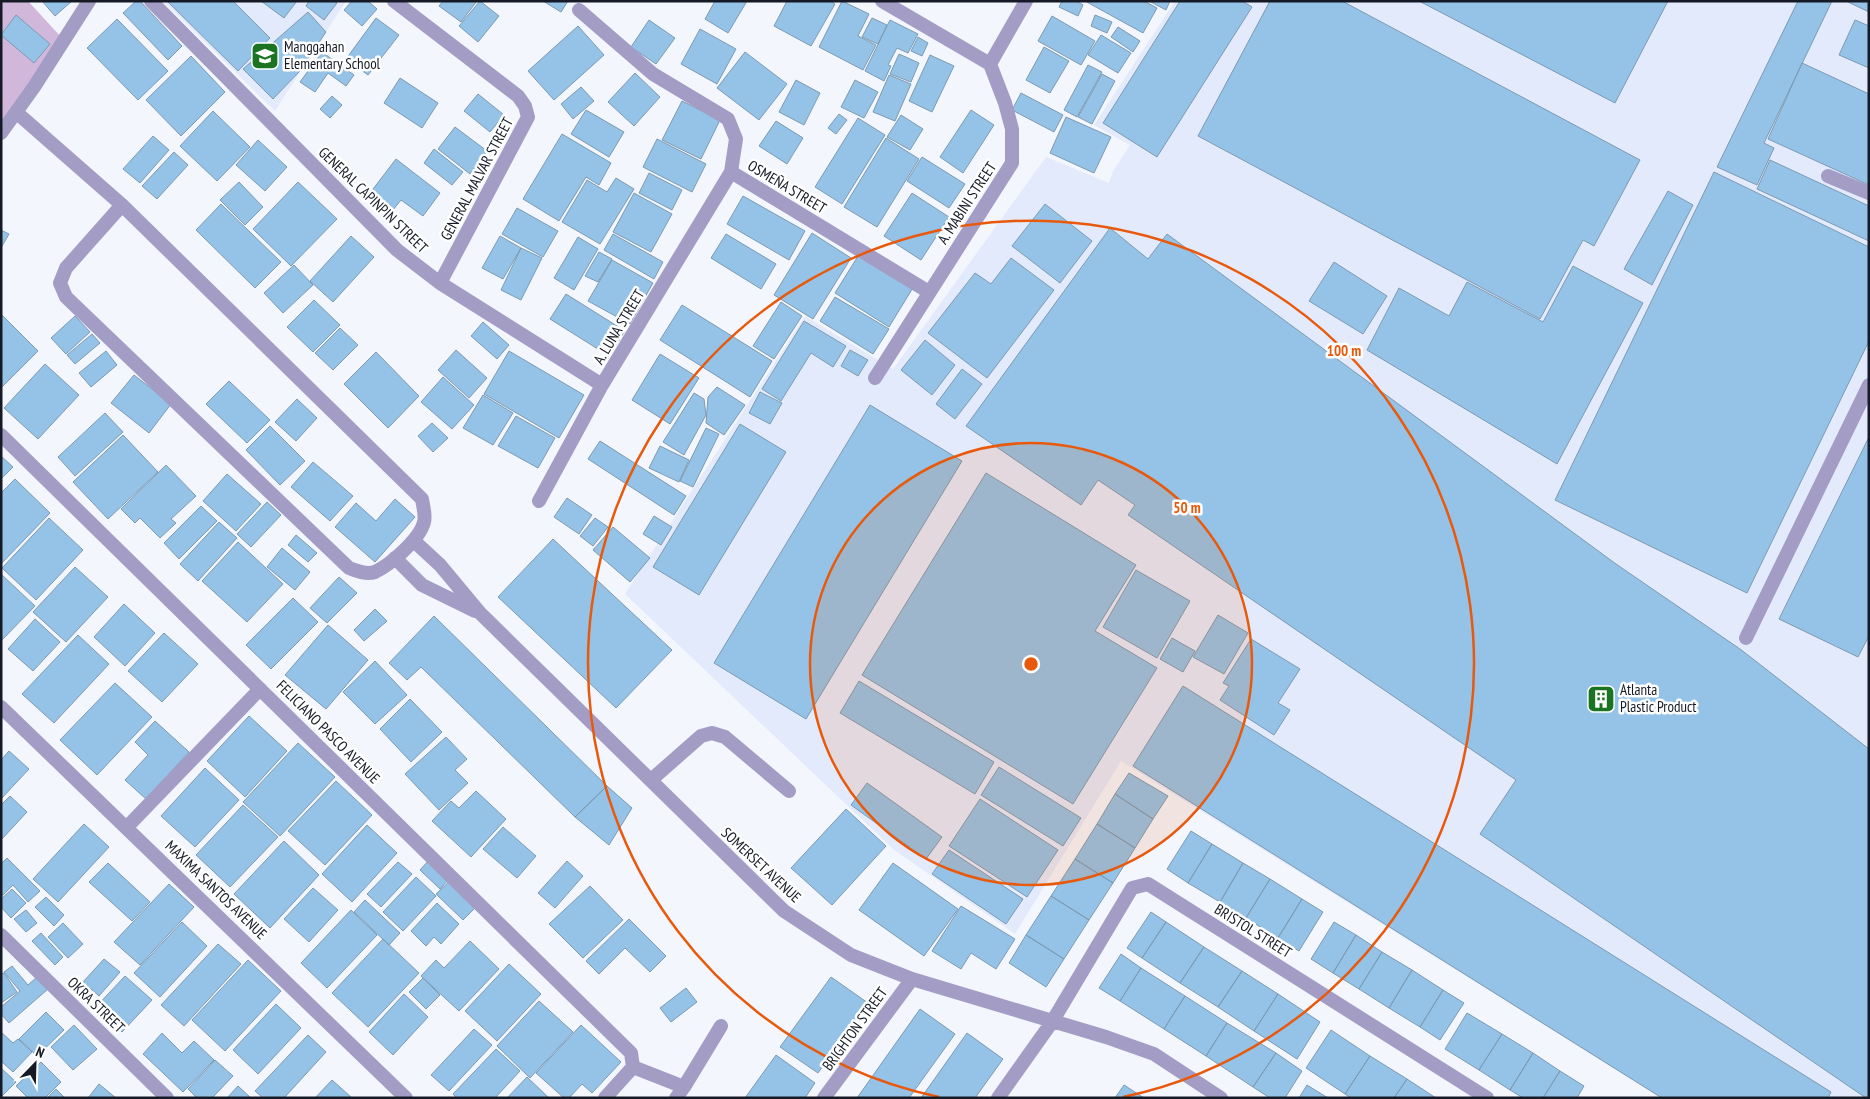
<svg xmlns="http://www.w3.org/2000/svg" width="1870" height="1099" font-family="'PT Sans Narrow',sans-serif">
<rect width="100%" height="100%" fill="#f3f6fd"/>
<path fill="#e3eafb" d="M163 1H346L275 111Z
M1175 1H1869V1098H1661L1121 761 1015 934 893 849 625 594 805 316 893 369 1046 157 1109 183 1113 171 1130 145 1094 125Z"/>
<path fill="#d1b8db" d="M1 1H28L61 37 1 127Z"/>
<path fill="#95c3e7" stroke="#7c9ab2" d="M42 1H72L55 16Z
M136 1H140L182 46 168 60 123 13Z
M167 1H233L270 38 238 71Z
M261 1H297L284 18Z
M309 1H334L337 3 324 20 306 6Z
M352 1H368L377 9 362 26 344 10Z
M443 1H477L461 22 439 6Z
M480 1 499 16 478 42 459 26Z
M543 1H568L561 12Z
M715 1H747L728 33 705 19Z
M787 1H830L835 4 811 46 774 26Z
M842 1 869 14 858 36 876 45 863 70 819 47Z
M1062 1H1077L1083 5 1078 16 1059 7Z
M1085 1H1144L1157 8 1143 33Z
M1149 1H1170L1166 10Z
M1180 1H1242L1252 7 1157 157 1103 123Z
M1270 1H1342L1640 160 1594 246 1583 240 1540 319 1198 136Z
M1419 1H1668L1615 103Z
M1798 1H1832L1764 143 1774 148 1757 185 1717 167Z
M1846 1H1869V12Z
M308 12 326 32 299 72 273 99 243 69Z
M16 15 50 44 34 63 1 35Z
M1095 15 1112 22 1107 33 1091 26Z
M1052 16 1095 41 1081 65 1038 41Z
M376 18 399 35 368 75 346 59Z
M872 18 887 25 878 44 862 37Z
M117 19 168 71 138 100 87 48Z
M649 20 675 38 656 64 631 47Z
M890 20 918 34 908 53 897 48 888 65 891 66 884 81 865 71Z
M1855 20 1869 26V68L1839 55Z
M578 26 604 55 554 100 528 71Z
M1118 27 1140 41 1133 52 1111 37Z
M700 29 736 49 717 84 681 64Z
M1101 35 1131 53 1118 73 1088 55Z
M918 37 928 43 922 56 911 51Z
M1044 47 1069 61 1050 93 1026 80Z
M322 52 354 75 346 86 328 73 315 92 300 82Z
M745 52 787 84 759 120 717 88Z
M899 54 919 63 911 82 890 74Z
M930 55 954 66 932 112 909 101Z
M191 56 225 92 181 136 146 100Z
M1802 63 1869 94V185L1768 139Z
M1088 65 1102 72 1077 117 1064 110Z
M635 73 660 97 634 126 608 102Z
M1102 74 1115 81 1092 124 1078 117Z
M889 75 911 84 895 121 873 112Z
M400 78 438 103 422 128 384 103Z
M796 80 820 93 804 125 779 112Z
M855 80 878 92 864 118 841 107Z
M581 87 594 101 573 119 561 104Z
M1021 93 1063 115 1054 132 1012 110Z
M478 94 504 115 490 132 464 111Z
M332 96 342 105 330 118 320 109Z
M682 101 720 120 701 159 662 140Z
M586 110 624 132 609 157 571 134Z
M971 110 994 125 963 173 940 157Z
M213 111 250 147 217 181 180 146Z
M839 114 847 120 836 134 828 128Z
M901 115 923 129 910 150 887 137Z
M1066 117 1111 137 1094 173 1050 153Z
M858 118 885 135 842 204 815 187Z
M776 121 803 138 787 164 759 146Z
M455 127 487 151 470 174 438 149Z
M562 134 611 163 599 185 586 177 559 221 523 199Z
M153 136 169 150 140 183 123 169Z
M886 138 919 159 877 227 844 207Z
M657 139 706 164 692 192 643 167Z
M258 140 287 167 265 191 236 165Z
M434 149 463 172 452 185 424 163Z
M174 152 188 165 157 199 142 186Z
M922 157 965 184 949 208 907 181Z
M396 159 440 193 423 216 401 200 393 210 370 193Z
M1770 160 1869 206V241L1757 189Z
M1714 172 1869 247V341L1747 593 1555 500Z
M649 173 682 190 672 210 639 193Z
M616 178 634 189 600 244 562 222 587 180 607 192Z
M239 182 263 207 245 225 220 200Z
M298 182 337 219 291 266 253 229Z
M1668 191 1693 205 1652 285 1624 269Z
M634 193 672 214 651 252 613 232Z
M912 193 949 217 921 260 884 236Z
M743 196 805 231 789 260 727 224Z
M221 204 281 262 255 288 196 230Z
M1045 204 1092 241 1060 283 1012 246Z
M517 208 558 231 543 257 502 234Z
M1110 228 1148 259 1167 234 1616 564 1740 649 1869 749V1098H1866L1480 834 1516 780 1128 515 1135 505 1098 480 1081 505 966 426Z
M1 230 9 234 1 248Z
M812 233 851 258 813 319 774 295Z
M613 234 663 262 654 279 604 250Z
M726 234 776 264 761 289 711 258Z
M351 236 374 257 333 302 310 281Z
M500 236 521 248 503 279 482 268Z
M578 237 598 249 574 290 554 278Z
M521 248 542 258 521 300 501 290Z
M599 252 612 259 598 282 585 276Z
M860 253 914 286 889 327 835 293Z
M1011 258 1054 290 987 378 928 333 975 273 991 284Z
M612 260 653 283 630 324 588 301Z
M1334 262 1387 296 1363 334 1309 301Z
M294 265 313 285 283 313 264 293Z
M1573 266 1643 303 1557 464 1367 350 1399 288 1449 316 1467 282 1543 322Z
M566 294 625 331 609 356 550 319Z
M835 297 889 329 873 354 820 321Z
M314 300 340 325 313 352 287 327Z
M781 302 802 316 774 359 753 346Z
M682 305 772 361 750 397 660 340Z
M1 314 38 351 1 388Z
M75 316 90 332 66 354 51 338Z
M804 321 846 346 833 367 811 353 781 401 762 389Z
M483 322 509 345 497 359 471 336Z
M340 328 358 345 333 370 315 353Z
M92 334 100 343 75 364 67 355Z
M925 340 955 365 932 395 901 370Z
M456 350 487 378 469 398 438 370Z
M850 350 868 360 858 376 841 366Z
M106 351 117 365 91 387 79 373Z
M509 351 584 395 559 438 484 394Z
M376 352 419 396 388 428 344 384Z
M660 354 699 378 670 424 632 400Z
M45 364 79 395 38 439 4 408Z
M962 369 982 384 955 419 936 404Z
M134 375 171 404 149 433 111 403Z
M443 377 474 405 452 429 421 402Z
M229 381 270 420 247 443 206 404Z
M717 387 745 405 724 435 706 423 708 397Z
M760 392 782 403 770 424 749 413Z
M694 393 704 399 706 415 684 455 663 442Z
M483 395 513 413 493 445 463 428Z
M297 399 317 418 296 441 275 422Z
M870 405 962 461 806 719 714 663Z
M105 413 123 432 75 476 58 457Z
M516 416 555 438 538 468 498 446Z
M432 423 448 438 433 452 418 436Z
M740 424 786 452 699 595 653 567Z
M270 426 305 461 280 485 246 450Z
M706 428 719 434 693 487 680 481Z
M123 435 158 472 108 519 73 482Z
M1869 437V636L1858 657 1779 619Z
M600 441 686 496 674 515 588 459Z
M660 446 689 460 679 482 649 468Z
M1 456 13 467 1 479Z
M313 462 353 496 330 521 291 487Z
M166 465 196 496 171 519 176 523 160 538 140 518 135 523 121 509Z
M986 473 1136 565 1095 631 1157 668 1073 804 862 675Z
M227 474 261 504 236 531 203 501Z
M15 479 50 513 1 564V493Z
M567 498 592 515 579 534 554 517Z
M395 499 415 517 375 562 335 527 356 503 376 521Z
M267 502 281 515 251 547 237 534Z
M201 506 217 521 179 559 164 543Z
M654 516 672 527 661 545 643 534Z
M49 518 83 550 36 600 2 568Z
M595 518 608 527 593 546 580 536Z
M219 522 237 538 198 581 180 564Z
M613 527 650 558 630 582 593 550Z
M296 535 317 553 308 562 288 545Z
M553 539 672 650 616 708 498 597Z
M238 542 283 584 247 622 202 581Z
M282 548 310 572 295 590 267 567Z
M75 567 108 597 66 642 33 612Z
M1136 570 1190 601 1157 658 1103 627Z
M2 575 35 606 1 641V576Z
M339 577 357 593 327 623 310 608Z
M293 598 318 622 271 669 246 645Z
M124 604 155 633 125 666 94 637Z
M375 609 387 621 364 641 354 630Z
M1218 615 1248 633 1224 674 1193 657Z
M434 616 607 786 575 817 421 667 407 680 389 663Z
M35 619 60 642 33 671 8 649Z
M328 625 368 660 326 709 285 675Z
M164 633 198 664 162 702 128 671Z
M78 635 109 664 54 723 22 694Z
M1172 638 1195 651 1183 672 1160 659Z
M1251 639 1300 669 1278 703 1290 710 1274 735 1220 700 1229 686 1223 683Z
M375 661 407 695 375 724 343 692Z
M859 681 994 762 975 794 840 713Z
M115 683 152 717 97 775 60 740Z
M1183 686 1831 1092 1828 1098H1662L1133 766Z
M410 699 442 732 411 762 380 729Z
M249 716 287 751 245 797 207 761Z
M155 721 189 752 146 799 125 780 148 755 135 742Z
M446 737 467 759 455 770 468 783 439 810 405 774Z
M298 743 335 777 280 836 243 802Z
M9 751 29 769 1 799V760Z
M999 767 1081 818 1063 846 981 795Z
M205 768 239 800 195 847 161 816Z
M1129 773 1168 796 1153 819 1115 794Z
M336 781 372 815 325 865 288 831Z
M867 783 942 837 926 859 851 805Z
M607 786 632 808 609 845 575 817Z
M476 791 506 819 471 857 432 821 451 801 459 808Z
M1115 794 1153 819 1135 848 1097 824Z
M10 796 27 812 1 840V805Z
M980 799 1058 850 1027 897 949 846Z
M243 805 278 837 230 887 196 855Z
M846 809 886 846 832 905 791 868Z
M84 824 109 847 58 902 33 879Z
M1097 824 1135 848 1113 883 1075 859Z
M367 825 397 853 352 902 322 874Z
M503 827 536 856 517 878 483 849Z
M1191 831 1212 844 1188 883 1167 869Z
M284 841 319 875 270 928 234 894Z
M1212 844 1243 863 1220 902 1188 883Z
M949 850 1023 899 1006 924 932 874Z
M7 858 40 891 28 902 13 885 1 897V864Z
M430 859 450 878 440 889 420 870Z
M1075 859 1113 883 1089 920 1051 896Z
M567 861 583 876 555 908 538 893Z
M398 862 412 874 381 907 367 894Z
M108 863 150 902 132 921 89 882Z
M893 863 958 909 924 956 859 910Z
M1243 863 1270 879 1246 918 1220 902Z
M416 877 436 896 403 931 383 912Z
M452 879 478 905 463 920 436 894Z
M1270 879 1302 899 1278 938 1246 918Z
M169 884 194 907 140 965 114 942Z
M590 886 623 920 583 958 549 924Z
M313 888 338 910 309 942 284 919Z
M12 889 26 903 11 918 1 907V899Z
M1051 896 1089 920 1064 959 1026 935Z
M46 897 64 915 54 926 35 907Z
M1302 899 1323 912 1299 951 1278 938Z
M365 900 400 933 389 945 354 912Z
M437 903 459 924 441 944 434 937 426 946 411 931Z
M961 906 1015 939 996 969 971 953 961 969 932 951Z
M26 910 37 923 26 932 14 919Z
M351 910 377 935 327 988 301 963Z
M1151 912 1166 922 1142 958 1127 948Z
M629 919 666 956 650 972 625 948 599 974 586 961Z
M182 922 207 946 160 997 134 973Z
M1166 922 1204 947 1180 983 1142 958Z
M1334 922 1356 935 1333 973 1311 959Z
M63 923 83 944 68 958 48 937Z
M41 933 63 957 55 965 32 941Z
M1026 935 1064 959 1046 987 1009 963Z
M1356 935 1382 952 1359 989 1333 973Z
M383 939 419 973 368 1027 332 993Z
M470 941 499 969 459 1011 421 976 436 960 444 968Z
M218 944 241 964 184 1026 161 1005Z
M1204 947 1242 971 1218 1007 1180 983Z
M1382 952 1412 970 1389 1008 1359 989Z
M1121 954 1141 968 1120 1001 1099 988Z
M104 959 120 972 99 996 83 982Z
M248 960 281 991 225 1051 192 1020Z
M509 964 541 994 497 1041 465 1011Z
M12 966 28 985 37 977 48 989 9 1023 1 1014V1007L20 991 4 972Z
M1141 968 1185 996 1164 1029 1120 1001Z
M1412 970 1443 990 1420 1027 1389 1008Z
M1242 971 1278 994 1254 1031 1218 1007Z
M4 973 17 992 1 1003V974Z
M125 976 152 1000 122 1032 95 1008Z
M831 977 868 1003 818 1073 780 1047Z
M423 978 440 995 426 1009 409 992Z
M686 988 697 1002 671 1022 660 1008Z
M1443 990 1464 1003 1440 1040 1420 1027Z
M404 994 428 1017 393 1055 369 1032Z
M1278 994 1320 1022 1297 1059 1254 1031Z
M1185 996 1227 1023 1206 1056 1164 1029Z
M539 1001 573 1032 530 1078 497 1046Z
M276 1004 301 1028 258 1074 233 1050Z
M920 1009 955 1034 909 1098H857Z
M46 1012 64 1030 37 1056 19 1039Z
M1467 1013 1502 1034 1479 1070 1445 1049Z
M1227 1023 1276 1053 1253 1087 1206 1056Z
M74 1025 97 1049 73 1070 51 1047Z
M581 1025 621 1062 592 1093 582 1084 569 1098H564L536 1073Z
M474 1029 492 1045 449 1091 431 1075Z
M1331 1030 1370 1056 1345 1094 1306 1068Z
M1 1032 13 1043 18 1039 32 1052 13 1072 1 1061Z
M162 1033 182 1053 194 1041 214 1060 183 1092 143 1054Z
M967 1033 1003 1059 975 1098H921Z
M1502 1034 1533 1053 1510 1090 1479 1070Z
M308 1035 326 1052 284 1098H263L255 1091Z
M496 1049 520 1071 495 1098H457L453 1094Z
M1276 1053 1302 1071 1285 1098H1270L1253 1087Z
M1533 1053 1560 1071 1543 1098H1523L1510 1090Z
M776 1055 815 1083 805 1098H745Z
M1370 1056 1407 1079 1394 1098H1351L1345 1094Z
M215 1060 233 1076 212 1098H197L188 1089Z
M41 1062 61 1082 45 1098H28L16 1086Z
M1 1068 16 1082 2 1096 1 1095Z
M1560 1071 1584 1086 1577 1098H1543Z
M527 1077 549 1098H507Z
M1407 1079 1436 1098H1394Z
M332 1080 351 1097 350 1098H315Z
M99 1084 116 1098H88Z
M1124 1085 1144 1098H1115Z
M1307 1085 1328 1098H1299Z
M238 1086 251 1098H227Z
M56 1089 65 1098H47Z"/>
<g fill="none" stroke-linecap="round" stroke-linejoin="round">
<path stroke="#a39dc6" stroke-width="14" d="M1828 176 1869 193
M1746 638 1869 385
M651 780 701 736 712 733 725 737 789 791
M127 827 260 689
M633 1067 684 1087 676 1098
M684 1087 721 1026"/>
<path stroke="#a39dc6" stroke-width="14" d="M151 1 397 250 440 283 602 385
M394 1 518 96 525 106 528 117 440 283
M990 64 1026 1
M16 112 122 205 422 499C423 506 426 516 424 522 420 539 390 565 375 572 366 575 357 571 349 568L66 297 60 283 66 268 122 205
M1 133 34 87 89 1
M731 172 929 292
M875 378 1012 163V129L1005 103 990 64 882 1
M1 435 631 1053 633 1067 605 1098
M539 501 602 385 731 172 736 139 728 119 653 74 579 10
M414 541 440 565 480 613 784 911 851 955 912 979 1106 1037 1154 1054 1221 1098
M395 558 422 585 475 611
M1 707 406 1098
M1 935 167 1098
M824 1098 912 979
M998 1098 1052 1022 1132 888 1148 884 1487 1098"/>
</g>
<circle cx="1031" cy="664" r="221" fill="#e8590c" fill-opacity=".12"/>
<g fill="none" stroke="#e8590c" stroke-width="2.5">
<circle cx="1031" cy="664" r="221"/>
<path d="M939 1097A443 443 0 1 1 1123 1097"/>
</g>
<defs>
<symbol id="school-square" viewBox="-11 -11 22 22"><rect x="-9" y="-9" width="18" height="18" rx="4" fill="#1a7421" stroke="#fff"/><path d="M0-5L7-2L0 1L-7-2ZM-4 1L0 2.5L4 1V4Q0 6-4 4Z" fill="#fff"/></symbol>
<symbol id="building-square" viewBox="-11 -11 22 22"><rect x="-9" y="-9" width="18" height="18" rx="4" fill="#1a7421" stroke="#fff"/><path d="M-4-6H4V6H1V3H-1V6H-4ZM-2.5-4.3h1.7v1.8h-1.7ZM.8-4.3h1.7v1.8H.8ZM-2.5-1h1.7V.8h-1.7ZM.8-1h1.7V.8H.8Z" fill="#fff"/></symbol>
</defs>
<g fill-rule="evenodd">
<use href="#school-square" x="249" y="40" width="32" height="32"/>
<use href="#building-square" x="1585" y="683" width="32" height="32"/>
</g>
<g text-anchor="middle" stroke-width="5" stroke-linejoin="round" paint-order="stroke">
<g font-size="15" fill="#151a26" stroke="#fff" text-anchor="start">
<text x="284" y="52">Manggahan<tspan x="284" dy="17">Elementary School</tspan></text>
<text x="1620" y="695">Atlanta<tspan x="1620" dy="17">Plastic Product</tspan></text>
</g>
<g font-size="15" fill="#151a26" stroke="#fff">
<text transform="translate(477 179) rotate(-62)" y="5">GENERAL MALVAR STREET</text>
<text transform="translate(787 187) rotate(31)" y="5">OSMEÑA STREET</text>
<text transform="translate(373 200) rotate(44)" y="5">GENERAL CAPINPIN STREET</text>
<text transform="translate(967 203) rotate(-57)" y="5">A. MABINI STREET</text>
<text transform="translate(619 327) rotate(-59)" y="5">A. LUNA STREET</text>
<text transform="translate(328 732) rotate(45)" y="5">FELICIANO PASCO AVENUE</text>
<text transform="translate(761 865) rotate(43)" y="5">SOMERSET AVENUE</text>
<text transform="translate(216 890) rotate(44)" y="5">MAXIMA SANTOS AVENUE</text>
<text transform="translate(1253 931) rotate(32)" y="5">BRISTOL STREET</text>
<text transform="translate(96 1005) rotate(44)" y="5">OKRA STREET</text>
<text transform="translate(855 1029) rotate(-54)" y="5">BRIGHTON STREET</text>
</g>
</g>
<circle cx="1031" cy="664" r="8" fill="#e8590c" stroke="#fff" stroke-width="2.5"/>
<g font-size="15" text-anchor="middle" font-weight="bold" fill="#e8590c" stroke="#fff" stroke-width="5" stroke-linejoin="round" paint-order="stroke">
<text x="1344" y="356">100 m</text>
<text x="1187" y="513">50 m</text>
</g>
<rect width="1870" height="1099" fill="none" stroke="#151a26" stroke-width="5"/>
<g transform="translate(35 1064) rotate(23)" stroke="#ffffff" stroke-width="4" paint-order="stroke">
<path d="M0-4L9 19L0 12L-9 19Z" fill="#151a26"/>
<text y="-8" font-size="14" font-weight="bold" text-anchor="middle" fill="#151a26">N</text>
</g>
</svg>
